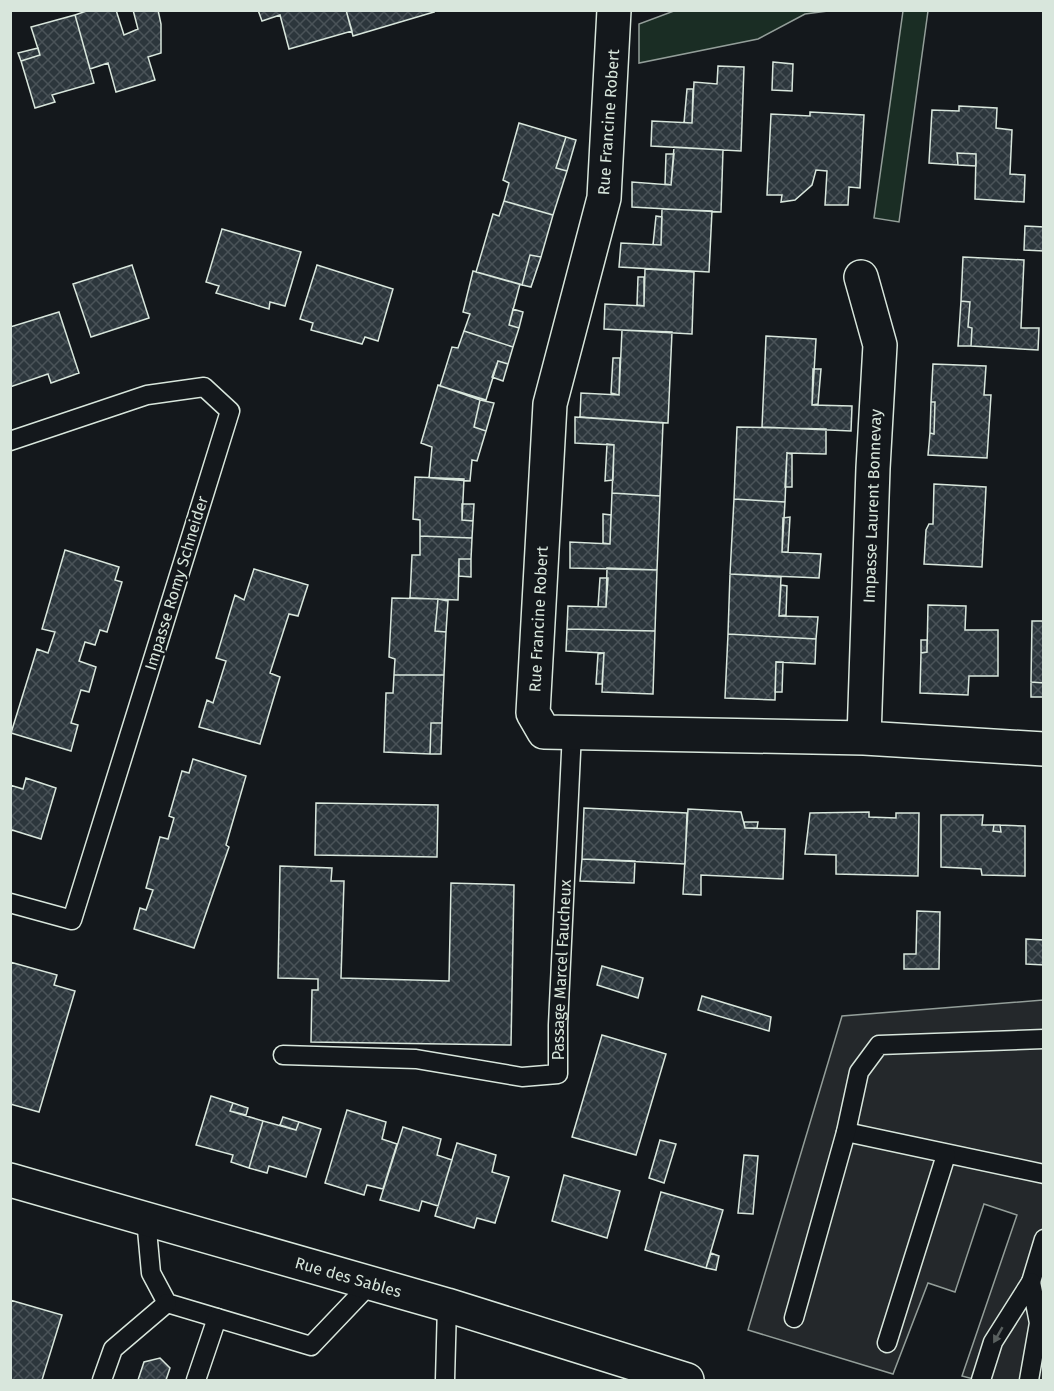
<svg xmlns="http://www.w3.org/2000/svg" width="1054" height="1391" font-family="'Fira Sans',sans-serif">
<defs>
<pattern id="building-cross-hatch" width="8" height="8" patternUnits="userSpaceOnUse" patternTransform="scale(1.5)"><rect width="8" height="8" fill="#2c363c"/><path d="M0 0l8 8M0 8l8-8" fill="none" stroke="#4a5358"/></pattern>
</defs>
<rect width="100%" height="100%" fill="#14181c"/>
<path fill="#1a2d24" stroke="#939e99" stroke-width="1.5" d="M674 11V10L828 11 805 14 758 39 639 63V24Z
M903 11H928L899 222 874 218Z"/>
<path fill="#24282b" stroke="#939e99" stroke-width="1.5" d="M1043 1000V1380H977L962 1376 1017 1215 984 1204 955 1292 928 1283 893 1374 748 1330 842 1016Z"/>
<path fill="url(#building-cross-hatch)" stroke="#d8e6dc" stroke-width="1.5" d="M89 10H116L124 35 138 29 133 10H158L161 24V53L148 57 155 80 116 92 108 63 90 69 75 15Z
M258 10H346L352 31 289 49 280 15 262 21Z
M346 10H433L434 12 353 36Z
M75 15 94 83 52 95 55 102 35 108 21 61 40 55 31 27Z
M38 48 40 55 21 61 18 53Z
M773 62 793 64 792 91 772 90Z
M718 66 744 67 741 151 651 146 652 121 692 123 694 82 717 84Z
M687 89H693L692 123H684Z
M959 106 997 108 996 128 1012 130 1010 174 1025 175 1024 202 975 199 976 154 957 153 958 165 929 163 932 110 959 111Z
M810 112 864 115 860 188 849 187 848 205H825L827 171 816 170 812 185 795 200 781 202 782 195H767L771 114 810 116Z
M519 123 566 137 556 168 567 171 553 215 504 201 509 183 503 180Z
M566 137 576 140 567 171 556 168Z
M674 147 723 150 721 212 632 207V182L671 185Z
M957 153 976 154V166L958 165Z
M666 154H674L671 185 665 184Z
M504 201 553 215 541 257 530 255 522 285 476 272 493 214 499 216Z
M662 209 712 211 709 272 619 267 621 243 661 245Z
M656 216 662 217 661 245H653Z
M1025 226 1044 227V251L1024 250Z
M222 229 301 252 285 306 270 302 269 309 216 293 219 286 206 282Z
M530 255 541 257 531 287 522 285Z
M963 257 1024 260 1021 328H1039L1038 350 971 346 972 328 968 327 970 302 961 301Z
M132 265 149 318 91 337 73 284Z
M317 265 393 289 378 341 365 337 362 344 311 330 313 323 300 319Z
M645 269 694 272 692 334 604 329 605 304 644 306Z
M473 271 520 284 509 325 519 328 513 347 464 331 470 314 463 312Z
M638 277H644V306L637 305Z
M961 301 970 302 968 327 972 328 971 346H958Z
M513 309 523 312 519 328 509 325Z
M59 312 79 373 51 383 48 374 10 387V327Z
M622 330 672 332 668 423 580 417 581 393 619 395Z
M464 331 513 347 508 364 498 361 486 400 440 386 452 347 458 348Z
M766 336 816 339 812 405 852 406 851 431 762 427Z
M613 358H620L619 395 611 393Z
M498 361 508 364 503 381 492 377Z
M933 364 986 366 984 395H991L987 458 928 455 930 433 934 434 935 402H931Z
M813 369H821L818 404 812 405Z
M438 385 480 400 474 427 486 431 477 461 472 460 470 481 429 478 432 447 421 443Z
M480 400 494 403 486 431 474 427Z
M931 402H935L934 434 930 433Z
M575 417 663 423 660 496 612 493 614 445 575 443Z
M737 427 826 429V454L787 453 785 502 734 499Z
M607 444 614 445 613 480 605 481Z
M787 453 792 454V487H785Z
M415 477 464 479 462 520 473 521 472 538 420 536V520L413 519Z
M934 484 986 487 982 567 924 564 926 530 929 524H933Z
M612 493 660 496 657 570 570 568V542L610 544Z
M734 499 785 502 782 552 821 554 819 578 730 574Z
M462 504H474L473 521 462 520Z
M603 514 611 515 610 544 603 543Z
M790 517 788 552H782L783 518Z
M420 536 472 538 471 559H459L458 600 410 598 412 555H420Z
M65 550 119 567 115 580 122 582 107 632 100 630 95 645 85 642 79 661 96 667 89 692 81 690 71 723 78 725 71 751 11 733 37 649 48 653 55 632 42 629Z
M459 559H471V577L459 576Z
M607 568 657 570 655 631 567 629 568 606 606 607Z
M254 569 308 585 298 616 289 614 270 673 280 677 260 744 199 727 207 700 213 703 226 661 216 658 235 595 244 600Z
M730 574 781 577 779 616 818 617 816 639 728 634Z
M600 578H608L606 607H598Z
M781 585 787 586 786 615 779 616Z
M392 598 438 599 435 631 446 632 444 675H394L395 659 389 657Z
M438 599 448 601 446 632 435 631Z
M928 605 966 606 965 630H998V676H969L968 695 920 693 921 653 927 652Z
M1032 621H1044V683L1031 682Z
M567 629 655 631 653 694 602 692 604 653 566 651Z
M728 634 816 639 815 664 776 662 775 700 725 698Z
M921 640H927V652L921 653Z
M604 653 602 684H596L598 654Z
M776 662H783L782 692H775Z
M394 675H444L442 723H431L430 754 384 752 386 693H393Z
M1031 682 1044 683V697H1031Z
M431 723H442L441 754H430Z
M193 759 246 776 226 845 229 847 194 948 134 929 140 908 146 910 153 890 146 888 160 837 168 839 174 818 169 816 182 771 189 773Z
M26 778 56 788 41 839 12 830 10 835V785L23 789Z
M316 803 438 805 437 857 315 855Z
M584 808 687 813 685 864 582 859Z
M688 809 741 812 745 828 785 829 783 879 701 875V895L683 894Z
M869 812V817L896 818V813H919L918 876 836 874V855L805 854 810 813Z
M941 815H983L982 825H994L993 831 1001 832 1000 825 1025 826V876L982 875 981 869 941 867Z
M744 822H758L757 828H745Z
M994 825H1000L1001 832 993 831Z
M582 859 635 861 634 883 580 881Z
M280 866 332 868 331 881H344L341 978 449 981 451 883 514 885 511 1045 311 1042 312 990H318V979L278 978Z
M917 911 940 912 939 969H904V954H916Z
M1026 939 1044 940V965L1026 964Z
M10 962 57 975 54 985 75 991 39 1112 10 1104Z
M602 966 643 978 638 998 597 985Z
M702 996 771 1017 769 1031 698 1010Z
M602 1035 666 1054 636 1155 572 1137Z
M211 1096 233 1103 230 1111 263 1121 249 1168 231 1162 233 1155 196 1145Z
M233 1103 248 1108 246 1115 230 1111Z
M347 1110 386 1122 382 1139 397 1144 383 1189 367 1185 364 1195 325 1183Z
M283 1117 299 1122 296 1130 280 1125Z
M263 1121 296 1130 299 1122 321 1129 306 1177 269 1166 267 1173 249 1168Z
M403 1127 441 1139 437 1155 452 1160 438 1206 422 1201 419 1211 380 1200Z
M660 1140 676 1144 664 1183 649 1178Z
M457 1143 496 1155 492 1172 509 1177 495 1223 477 1218 474 1228 435 1216Z
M744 1155 758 1156 753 1214 738 1213Z
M564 1175 620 1191 607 1238 552 1221Z
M661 1192 723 1210 706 1268 645 1250Z
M711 1253 719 1256 716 1270 706 1268Z
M10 1300 62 1315 42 1380H10Z
M160 1358 170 1368 166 1380H138L144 1362Z"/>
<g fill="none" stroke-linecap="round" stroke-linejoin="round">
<defs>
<g id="lane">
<path d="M10 441 147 395 204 387 230 411 72 920 10 903"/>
<path id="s1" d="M283 1055 416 1059 522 1077 558 1074V1025L572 732"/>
<path d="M846 1132 1044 1174"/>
<path d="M146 1219 151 1273 167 1303 311 1346 371 1283"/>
<path d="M1031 1282 1044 1239"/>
<path d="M794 1318 846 1132 859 1072 879 1045 1044 1039"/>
<path d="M887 1343 946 1155"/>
<path d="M102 1380 113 1349 167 1303"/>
<path d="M196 1380 217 1318"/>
<path d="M445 1380 447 1305"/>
<path d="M981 1380 993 1342 1031 1282 1039 1323 1029 1380"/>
</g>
<path id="street" d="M614 10 604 198 550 404 533 713 544 732 864 738 1044 749
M861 277 880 345 873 468 864 738"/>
<g id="secondary">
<path id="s2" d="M10 1180 447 1305 687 1380"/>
</g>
</defs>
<use href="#lane" stroke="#d8e6dc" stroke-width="21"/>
<use href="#street" stroke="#d8e6dc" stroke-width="36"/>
<use href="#secondary" stroke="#d8e6dc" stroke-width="36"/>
<use href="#lane" stroke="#14181c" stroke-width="18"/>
<use href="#street" stroke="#14181c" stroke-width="33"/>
<use href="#secondary" stroke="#14181c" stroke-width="33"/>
</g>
<defs><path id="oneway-solid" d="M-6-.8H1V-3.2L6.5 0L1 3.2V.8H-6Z" transform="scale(1.5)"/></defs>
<use fill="#59605f" href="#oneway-solid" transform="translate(998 1335) rotate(120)"/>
<g text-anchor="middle" stroke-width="4.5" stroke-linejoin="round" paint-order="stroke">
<g font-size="16" fill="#d8e6dc" stroke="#14181c">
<text transform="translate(608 122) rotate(-86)" y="6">Rue Francine Robert</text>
<text transform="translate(872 506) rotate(-88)" y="6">Impasse Laurent Bonnevay</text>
<text transform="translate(176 583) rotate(-73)" y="6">Impasse Romy Schneider</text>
<text transform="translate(538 619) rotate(-87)" y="6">Rue Francine Robert</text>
<text dy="6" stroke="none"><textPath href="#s1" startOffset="381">Passage Marcel Faucheux</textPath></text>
<text dy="6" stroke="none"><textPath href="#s2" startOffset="352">Rue des Sables</textPath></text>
</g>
</g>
<rect width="1054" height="1391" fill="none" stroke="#d8e6dc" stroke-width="24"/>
</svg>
